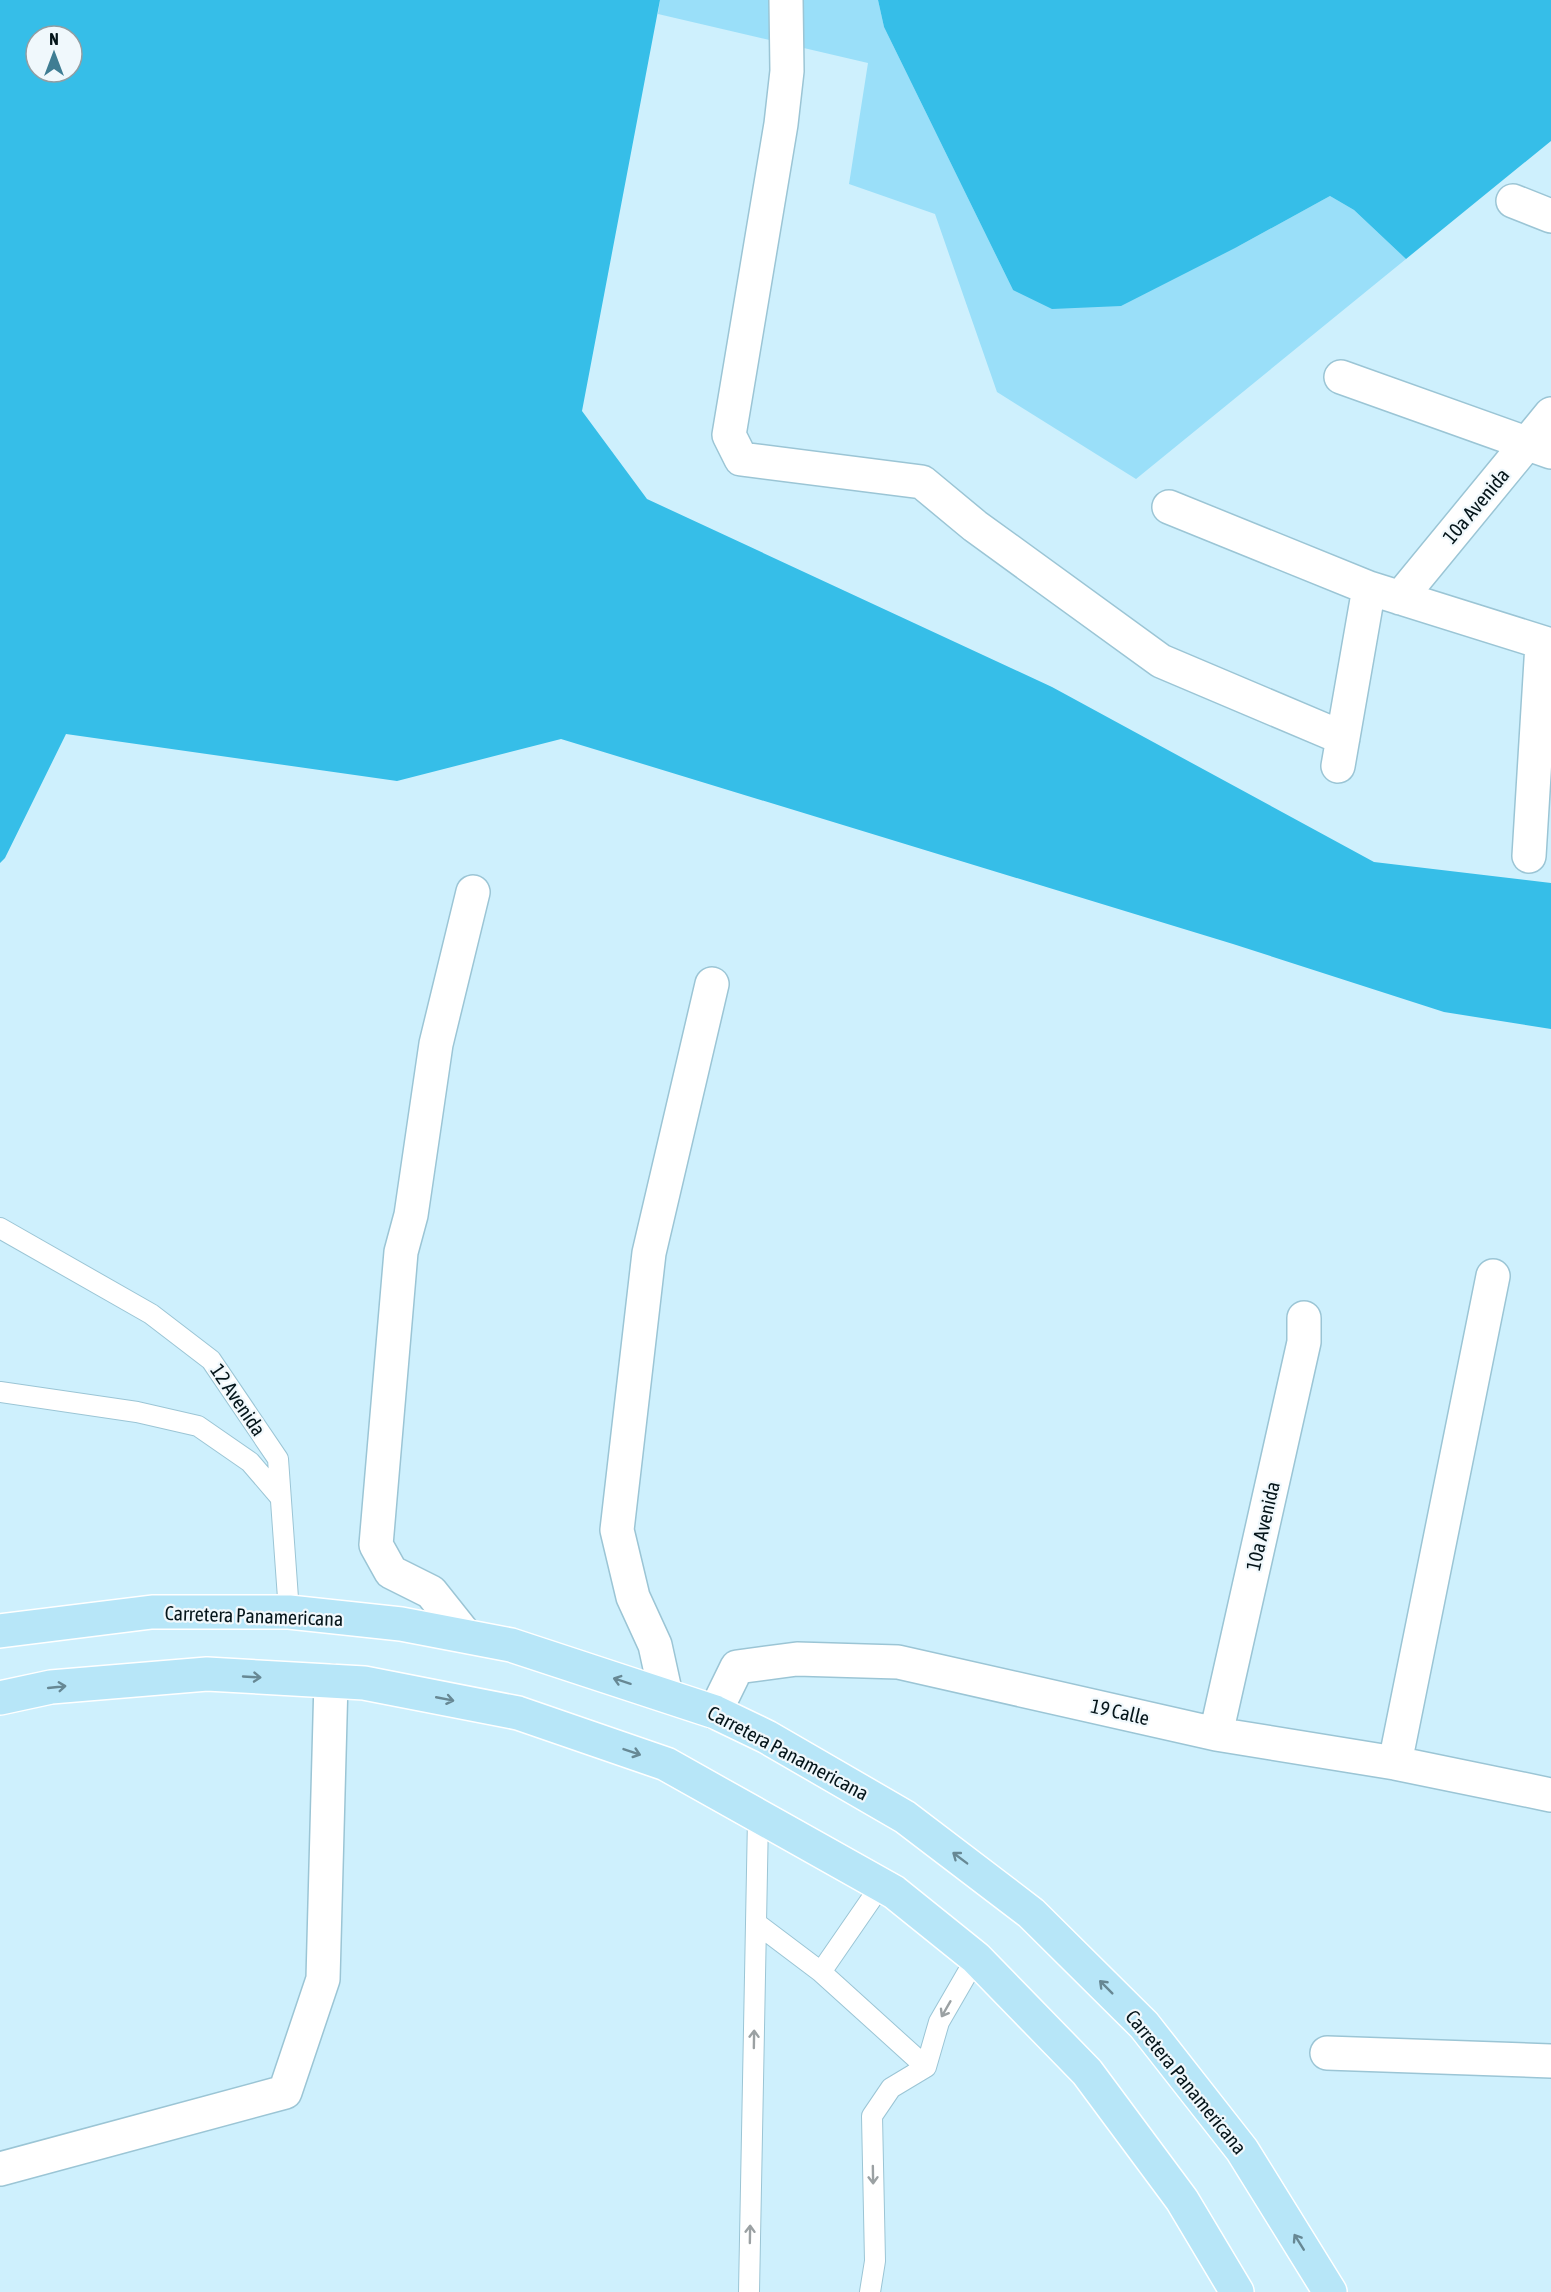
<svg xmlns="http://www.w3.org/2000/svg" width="1551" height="2292" font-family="'Asap Condensed',sans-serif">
<rect width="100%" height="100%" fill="#cef0fd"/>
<path fill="#9adff9" d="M660 0H878L884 27 1013 290 1237 247 1330 196 1354 210 1406 259 1136 479 997 392 935 214 849 184 868 63 658 14Z"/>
<path fill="#36bee8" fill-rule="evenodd" d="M0 0H660L582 411 647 499 1052 687 1374 862 1551 883V1029L1444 1012 1233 944 561 739 397 781 66 734 5 858 0 863ZM36 36H72V72H36Z
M878 0H1551V141L1406 259 1354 210 1330 196 1237 247 1121 306 1052 309 1013 290 884 27Z"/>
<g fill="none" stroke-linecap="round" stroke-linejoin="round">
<defs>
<path id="service" d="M0 1228 151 1314 211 1360 278 1459 289 1612
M0 1392 137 1412 198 1426 250 1462 280 1497
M756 1923 821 1972 926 2067
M821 1972 881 1885
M749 2292 758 1818
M870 2292 875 2261 872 2116 891 2088 926 2067 939 2022 976 1958"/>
<path id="minor" d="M786 0 787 71 781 124 729 435 741 459 922 482 975 526 1161 661 1343 738
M1513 201 1551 216
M1341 377 1551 452
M1169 507 1369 588 1551 645
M1400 598 1551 414
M1338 766 1369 588
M1529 856 1542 644
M466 1636 431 1592 391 1572 376 1545 401 1252 411 1215 436 1044 473 892
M666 1695 655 1645 633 1597 617 1530 649 1253 712 984
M715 1712 737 1667 797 1659 898 1662 1216 1734 1395 1763 1551 1795
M1216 1734 1304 1342V1318
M1395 1763 1493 1276
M1327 2053 1551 2061
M0 2169 285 2092 323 1979 331 1681"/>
<path id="trunk" d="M0 1631 152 1612H289L401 1624 511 1645 715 1712 767 1737 905 1817 1031 1913 1144 2025 1242 2150 1330 2292
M0 1698 51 1687 207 1674 364 1683 518 1713 666 1764 894 1892 976 1958 1087 2072 1182 2200 1237 2292"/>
</defs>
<use href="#service" stroke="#9bc5d5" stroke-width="22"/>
<use href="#minor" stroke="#9bc5d5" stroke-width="36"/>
<use href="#trunk" stroke="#fff" stroke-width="36"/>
<use href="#service" stroke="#fff" stroke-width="20"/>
<use href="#minor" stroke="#fff" stroke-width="33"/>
<use href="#trunk" stroke="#b7e6f8" stroke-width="33"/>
</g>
<defs><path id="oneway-shaft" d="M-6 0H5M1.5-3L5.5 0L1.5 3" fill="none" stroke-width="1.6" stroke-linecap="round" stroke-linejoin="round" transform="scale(1.5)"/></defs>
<g stroke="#678894">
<use href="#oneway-shaft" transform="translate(252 1677) rotate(3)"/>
<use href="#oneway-shaft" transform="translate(622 1681) rotate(-162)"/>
<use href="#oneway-shaft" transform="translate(57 1687) rotate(-6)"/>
<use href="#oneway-shaft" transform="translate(445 1699) rotate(11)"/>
<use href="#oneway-shaft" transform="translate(632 1752) rotate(19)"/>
<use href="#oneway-shaft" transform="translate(960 1858) rotate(-143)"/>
<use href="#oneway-shaft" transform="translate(1106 1987) rotate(-135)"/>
<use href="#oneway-shaft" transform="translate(1299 2242) rotate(-122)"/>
</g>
<g stroke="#9ba1a3">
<use href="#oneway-shaft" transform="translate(946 2009) rotate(120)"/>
<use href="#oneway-shaft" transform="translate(754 2039) rotate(-89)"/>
<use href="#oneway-shaft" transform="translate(873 2175) rotate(89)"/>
<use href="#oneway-shaft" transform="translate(750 2234) rotate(-89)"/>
</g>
<g text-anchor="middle" stroke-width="4.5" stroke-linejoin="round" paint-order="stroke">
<g font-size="20" fill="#05151a" stroke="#f0f8fc">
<text transform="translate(1476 506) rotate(-50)" y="7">10a Avenida</text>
<text transform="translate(238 1400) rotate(56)" y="7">12 Avenida</text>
<text transform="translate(1263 1526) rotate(-77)" y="7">10a Avenida</text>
<text transform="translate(254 1616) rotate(2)" y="7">Carretera Panamericana</text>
<text transform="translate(1120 1712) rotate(13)" y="7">19 Calle</text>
<text transform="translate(788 1753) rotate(28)" y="7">Carretera Panamericana</text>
<text transform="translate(1186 2082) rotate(51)" y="7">Carretera Panamericana</text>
</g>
</g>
<g transform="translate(54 54)"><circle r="28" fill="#f0f8fc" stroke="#929da2" stroke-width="1.5"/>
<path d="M0-4.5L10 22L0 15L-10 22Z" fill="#3f7d93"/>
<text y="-9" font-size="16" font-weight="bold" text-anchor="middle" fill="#05151a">N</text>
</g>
</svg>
